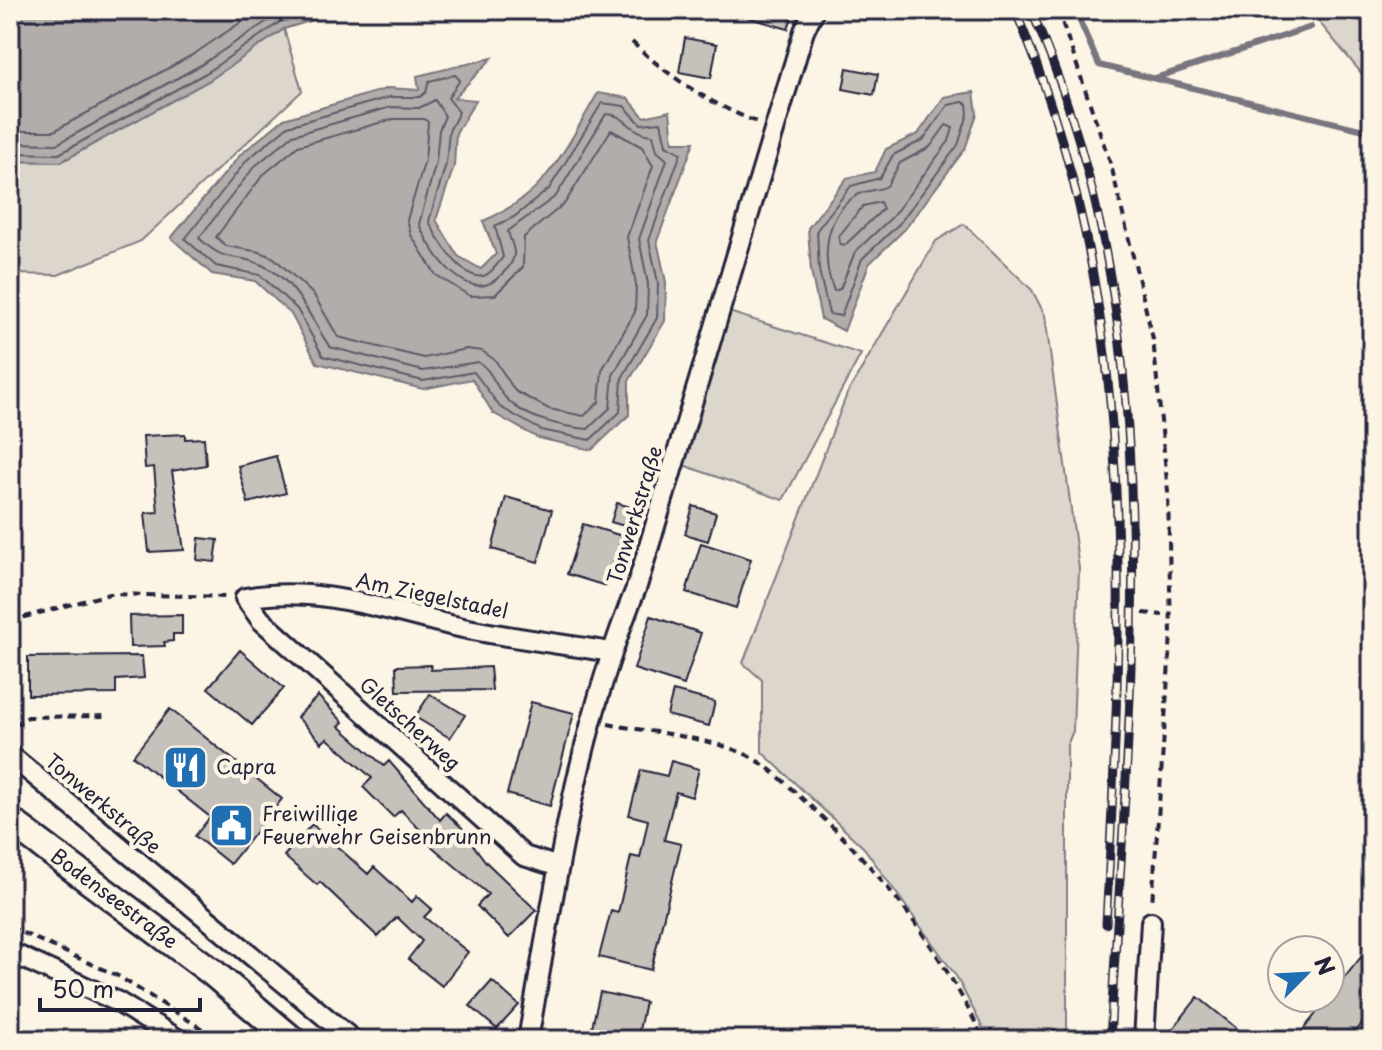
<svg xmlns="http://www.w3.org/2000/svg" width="1382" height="1050" font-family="'Playpen Sans',sans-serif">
<rect width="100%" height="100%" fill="#fcf5e5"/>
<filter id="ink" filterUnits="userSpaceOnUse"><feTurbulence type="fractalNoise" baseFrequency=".0125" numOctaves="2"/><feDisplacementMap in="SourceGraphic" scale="16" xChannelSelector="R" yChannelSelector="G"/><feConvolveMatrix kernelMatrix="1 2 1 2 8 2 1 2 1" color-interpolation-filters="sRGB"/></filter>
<g filter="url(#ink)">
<path fill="#dcd6cc" stroke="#7f7c84" stroke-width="2" d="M1309 10H1372V86Z
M284 29 302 91 141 241 58 275 10 274V161L61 162 210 80Z
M964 224 1032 290 1045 315 1079 569 1073 731 1067 745V1040H989L956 976 864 848 762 752V680L743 663 847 394 936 241Z
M729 312 861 354 783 500 683 465Z"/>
<path fill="#b2adab" stroke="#78757e" stroke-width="2" d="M10 10H345L284 29 210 80 61 162 10 161Z
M492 58 454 98 476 100 456 133 454 166 436 220 458 256 481 269 496 254 483 221C547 195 564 150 598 93L628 98 644 117 670 111 673 142H694L657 241 666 282 665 321 629 381V415L592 450 538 438 493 413 472 379 423 389 317 363 291 314 255 281 212 274 171 238 241 154 284 119 389 88 419 90 417 76Z
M974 92 977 114 965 149 905 229 869 264 844 331 821 319 811 271 808 228 847 178 875 172 886 149 918 134 944 97Z"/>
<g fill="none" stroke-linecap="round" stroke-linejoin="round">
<path stroke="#5c5a68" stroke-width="2" d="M455 75 460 80 448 98 459 112 449 131 446 164 429 221C435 236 465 285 486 275 492 272 499 262 503 257L495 226 514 217 549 189 602 103 624 106 641 124 661 122 666 145 681 153 649 240 658 283 657 318 622 378 620 412 590 440 541 430 500 407 474 372 423 381 323 356 297 309 260 275 216 266 185 239 247 160 288 126 390 97H420L426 92 429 81Z
M435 100 445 116 439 130 436 162 419 224C430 251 468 308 500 276 506 270 513 264 514 255 515 247 509 239 508 231L556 196 606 114C626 114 629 133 653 135L657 151 667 160 639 239 648 284 647 315 613 375 610 408 588 429C562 427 523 418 505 397 495 386 492 370 478 362L423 371 330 347C310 319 297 280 262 265 233 252 227 265 199 238L254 167 293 135 391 107 419 108Z
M963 102 967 104 968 114 958 145 899 224 862 259 841 316 829 314 819 270 817 230 851 186 880 178 893 155 923 140 948 105Z
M393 119H424L428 122 425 160 407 220 411 235 436 275 470 296 495 295 523 267 524 237 565 203 611 130 642 147 653 166 627 237 636 285 635 312 602 370 599 402 584 416 549 409 515 391 495 360 482 351 466 349 424 358 338 337 314 295 274 258 260 252 226 246 216 237 263 175 298 146Z
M946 125 953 128 949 141 892 217 855 252 840 289 834 291C821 259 824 215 857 195 865 190 878 191 887 186L900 163 930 147Z
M10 131H54L194 54 259 10
M10 143 57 144 201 65 284 10
M10 153 59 154 206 73 280 22 318 10
M880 202 883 209 845 245 840 244 839 236 863 206Z"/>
<path stroke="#78757e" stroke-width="6" d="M1075 10 1099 65 1372 132
M1155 78 1311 27"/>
</g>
<path fill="#c6c1bb" stroke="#22223b" stroke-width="2" d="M738 10H794L788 29 737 14Z
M685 38 717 44 711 78 679 72Z
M847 68 878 74 874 95 843 89Z
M185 434V439L204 438 206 465 172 471 184 550 149 552 145 513 158 512 154 467 145 468 143 436Z
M276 456 286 493 248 503 238 466Z
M506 497 552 510 538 562 492 549Z
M617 503 637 509 631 528 611 522Z
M693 506 716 513 708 541 685 534Z
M583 524 622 536 606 586 567 574Z
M199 538 218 540 215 562 197 560Z
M701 543 751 559 736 608 686 592Z
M182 615V634H173V641L164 642 165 646 130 647 129 616Z
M651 616 701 633 684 685 634 669Z
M240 650 284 688 252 725 208 688Z
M142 656 144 678 116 680V694L28 695V657Z
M431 665V670L490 667 492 690 397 691 396 666Z
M673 691 715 702 709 726 667 715Z
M430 694 465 715 450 738 415 717Z
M318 696 343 722 339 726 384 766 389 761 440 820 446 813 474 839 471 842 486 862 536 910 509 938 477 906 488 894 423 839 426 836 401 810 393 817 363 787 372 778 327 738 322 743 297 717Z
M531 702 574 713 550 806 507 794Z
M170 709 282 799 230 864 195 836 210 817 133 756Z
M671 761 699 769 692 797 676 792 664 840 681 844 651 970 599 957 611 911 618 913 631 856 640 858 648 820 629 815 641 770 667 776Z
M312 824 368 874 374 867 412 902 417 896 432 909 424 917 468 952 442 986 408 959 422 941 397 917 378 937 320 882 317 885 284 856Z
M1361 957 1372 964V1011L1349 1040H1295Z
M492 981 519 1005 497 1029 470 1006Z
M600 992 645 1002 637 1040H589Z
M1198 997 1214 1010 1251 1040H1185L1172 1030Z"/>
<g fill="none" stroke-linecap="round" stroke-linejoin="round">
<defs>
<path id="minor" d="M10 755 353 1040
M559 867 524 856 261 620 245 598C319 584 391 612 463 628 511 638 561 644 610 652
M10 952 118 1002 179 1040
M528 1040C555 886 577 731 637 586L804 31 814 10
M1144 1040 1151 922
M1371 1040 1372 1039"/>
<g id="secondary">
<path id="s1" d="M10 821 212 972 292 1040"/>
</g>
</defs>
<use href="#minor" stroke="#22223b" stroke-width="24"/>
<use href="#secondary" stroke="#22223b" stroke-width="32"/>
<path stroke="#22223b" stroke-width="4" stroke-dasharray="8 6" stroke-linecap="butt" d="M1058 10 1111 165 1153 339 1168 492 1171 634 1152 904
M632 42C669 77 710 104 757 122
M1143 613 1163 615
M10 621 109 594 228 597
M608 724C650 732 707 737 745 754 769 765 788 786 807 803 882 871 940 948 984 1040
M14 726 28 717 109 716
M10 927 118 976 220 1040"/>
<use href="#minor" stroke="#fcf5e5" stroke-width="18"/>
<use href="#secondary" stroke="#fcf5e5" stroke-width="26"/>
<defs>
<path id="rail" d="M1015 10C1142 306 1123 611 1106 924
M1031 10C1176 337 1129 694 1110 1040"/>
</defs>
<use href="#rail" stroke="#22223b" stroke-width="9"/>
<use href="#rail" stroke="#fcf5e5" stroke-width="6" stroke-dasharray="18" stroke-linecap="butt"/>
</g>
</g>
<defs>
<symbol id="restaurant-square" viewBox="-11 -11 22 22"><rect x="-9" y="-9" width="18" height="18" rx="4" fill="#1f6fb2" stroke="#fcf5e5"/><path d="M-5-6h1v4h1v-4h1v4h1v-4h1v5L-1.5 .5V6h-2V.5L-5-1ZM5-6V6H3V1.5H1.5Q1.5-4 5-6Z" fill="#fff"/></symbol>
<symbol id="civic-square" viewBox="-11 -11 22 22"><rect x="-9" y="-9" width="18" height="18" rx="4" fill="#1f6fb2" stroke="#fcf5e5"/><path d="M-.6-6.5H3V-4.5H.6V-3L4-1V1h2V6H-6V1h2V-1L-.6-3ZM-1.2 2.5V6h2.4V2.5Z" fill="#fff"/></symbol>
</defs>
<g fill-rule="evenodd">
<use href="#restaurant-square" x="160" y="742" width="51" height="51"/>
<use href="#civic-square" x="206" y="800" width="51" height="51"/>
</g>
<g text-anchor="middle" stroke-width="8" stroke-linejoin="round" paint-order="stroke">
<g font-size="20" fill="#22223b" stroke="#fcf5e5">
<text transform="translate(635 515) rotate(-73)" y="7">Tonwerkstraße</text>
<text transform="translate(432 596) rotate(12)" y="7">Am Ziegelstadel</text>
<text transform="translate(410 724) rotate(42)" y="7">Gletscherweg</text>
<text transform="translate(103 804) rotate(40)" y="7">Tonwerkstraße</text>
<text dy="7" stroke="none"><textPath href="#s1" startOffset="130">Bodenseestraße</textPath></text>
</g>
<g font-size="20" fill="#22223b" stroke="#fcf5e5" text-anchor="start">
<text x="216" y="774">Capra</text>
<text x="262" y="821">Freiwillige<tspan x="262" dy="23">Feuerwehr Geisenbrunn</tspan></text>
</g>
</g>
<rect width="1382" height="1050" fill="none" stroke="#fcf5e5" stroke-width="40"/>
<rect x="20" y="20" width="1342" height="1010" fill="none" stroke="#22223b" stroke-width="3" filter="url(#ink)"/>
<g transform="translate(1306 974) rotate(66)"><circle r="38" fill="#fcf5e5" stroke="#a5a1a1" stroke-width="2"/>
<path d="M0-6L14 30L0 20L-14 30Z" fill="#1f6fb2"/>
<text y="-12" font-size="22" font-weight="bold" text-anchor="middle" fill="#22223b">N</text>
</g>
<path d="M40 998v12h160v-12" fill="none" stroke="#22223b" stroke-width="4"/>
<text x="52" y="998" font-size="24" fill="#22223b" stroke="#fcf5e5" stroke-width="6" paint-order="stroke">50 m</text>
</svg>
